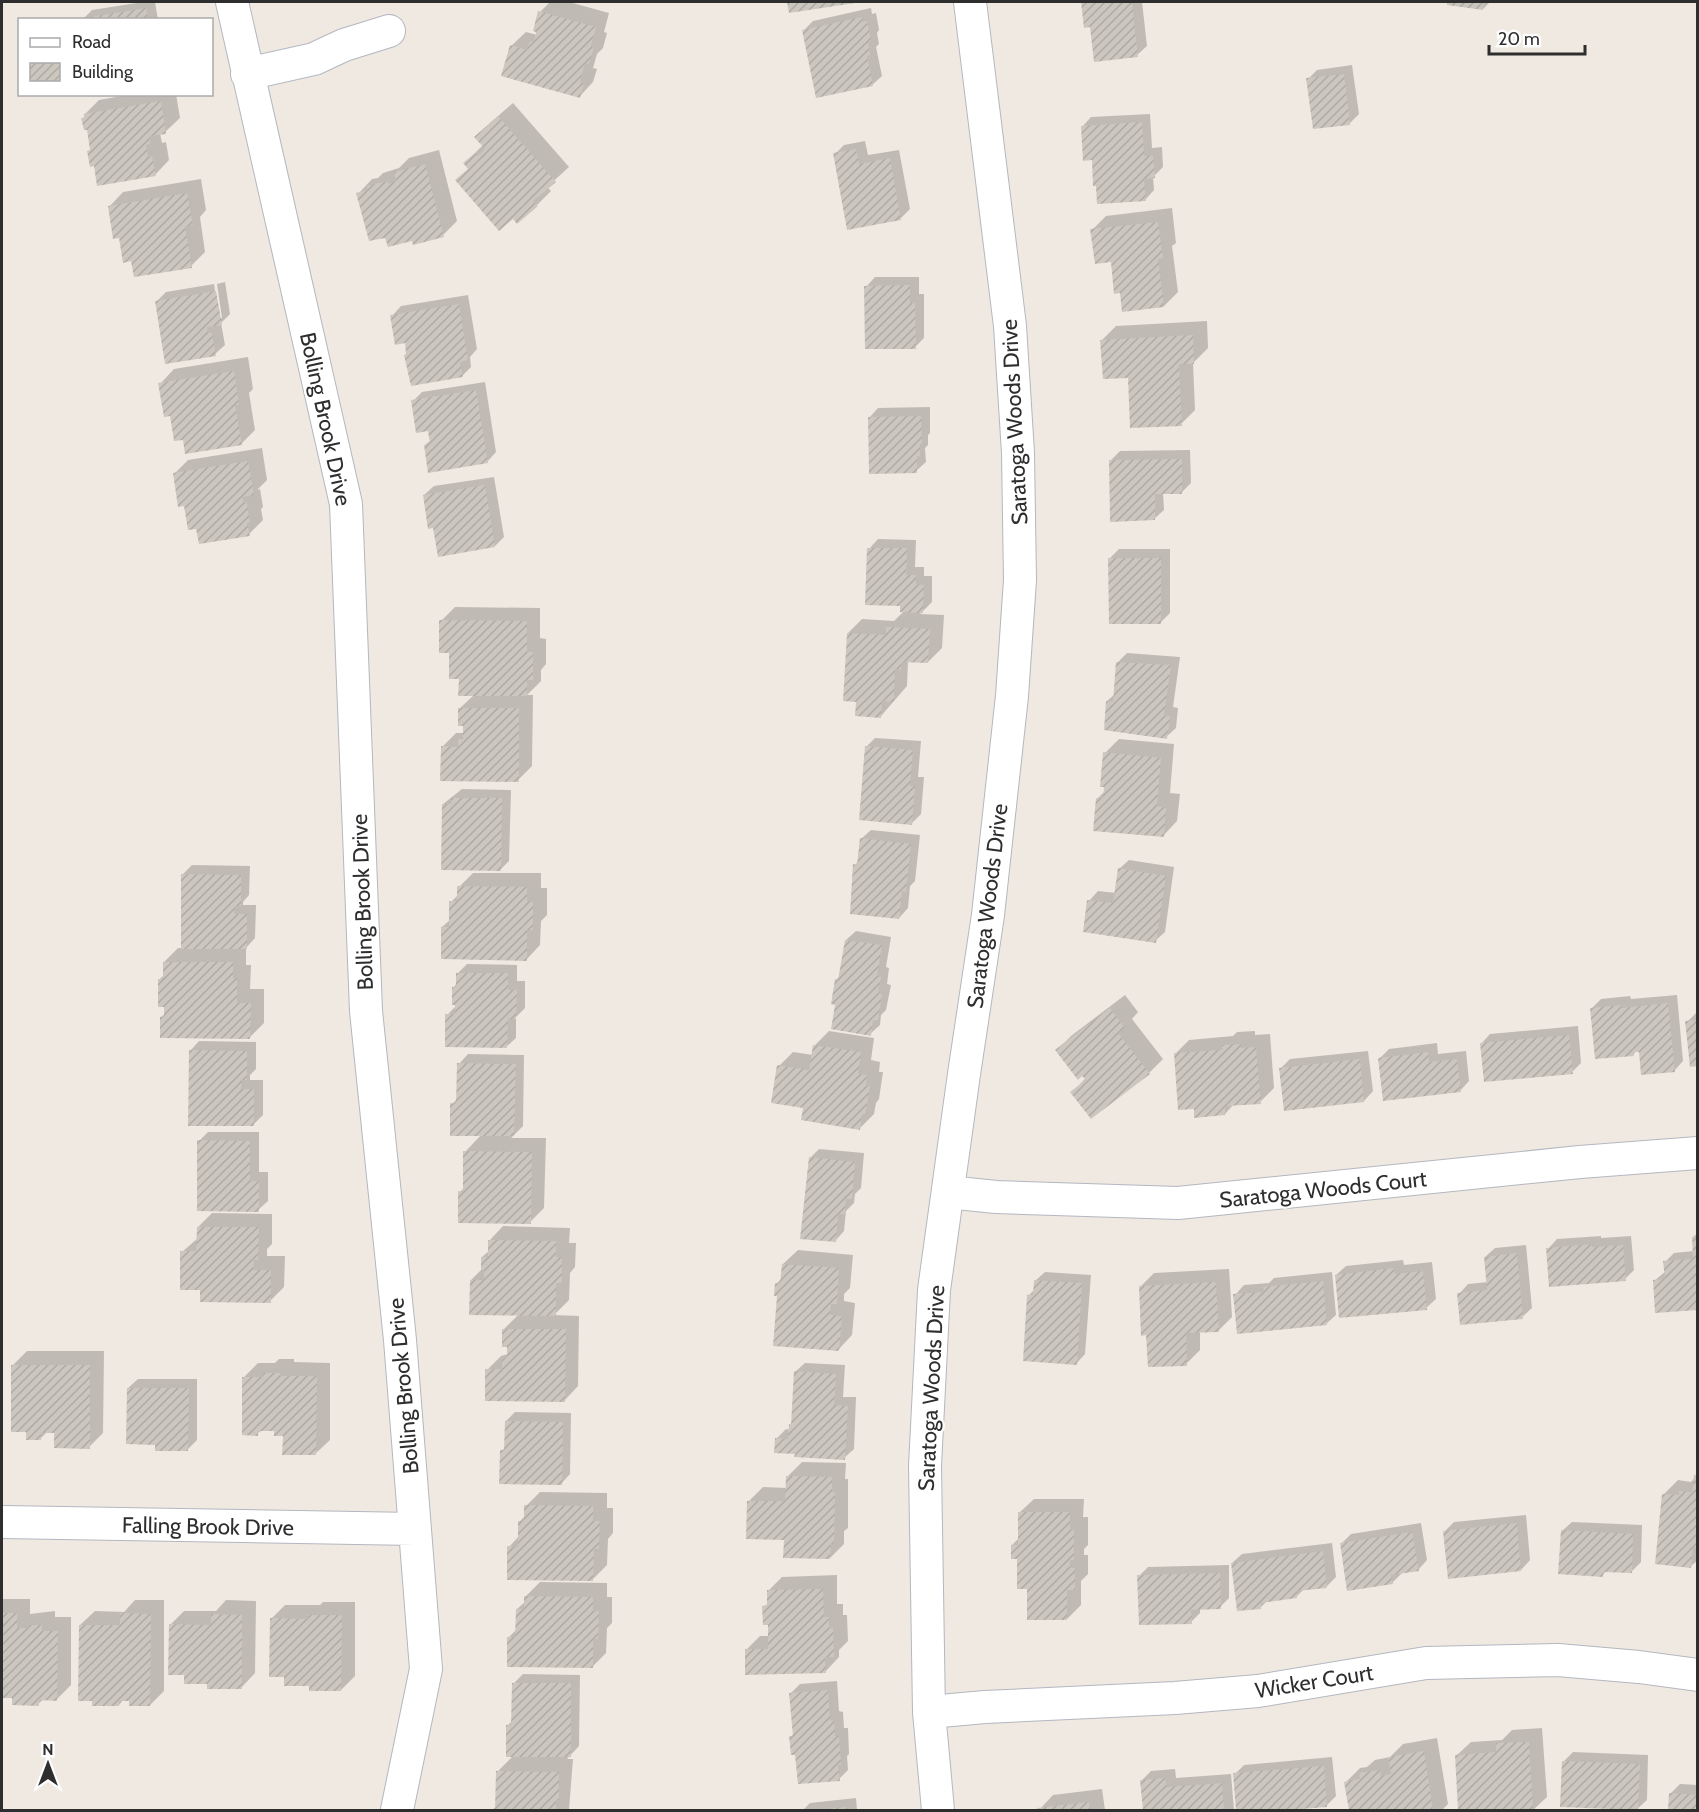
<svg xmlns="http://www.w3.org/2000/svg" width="1699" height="1812" font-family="Cabin,sans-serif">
<defs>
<pattern id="building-hatch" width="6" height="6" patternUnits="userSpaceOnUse" patternTransform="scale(1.5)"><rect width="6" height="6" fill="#cbc7bf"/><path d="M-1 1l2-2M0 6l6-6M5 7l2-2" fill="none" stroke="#afaba4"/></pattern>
</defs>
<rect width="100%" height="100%" fill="#efe9e1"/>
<path fill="#0003" d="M143 2H155L158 20H82L92 10Z
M550 2H569L609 13 604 32 607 33 603 48 597 54 593 68 597 69 593 82 579 97 511 46 526 32 537 35 540 12Z
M789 2H854L791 12Z
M1083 2H1142L1147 46 1137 55 1092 25 1085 26Z
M1449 2H1490L1483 9 1449 4Z
M871 8 872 14 876 13 879 30 877 33 879 44 876 47 882 76 872 85 804 30 813 21Z
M1352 65 1359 114 1349 124 1308 79 1317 70Z
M133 94H176L180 118 165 132 160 133 162 143 166 142 169 160 155 175 95 164 89 151 92 148 88 128 83 119 85 114 99 100Z
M513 103 569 167 547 187 551 191 537 205 469 168 465 163 483 145 490 123Z
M1150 114 1152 148 1162 147 1163 167 1153 177 1154 190 1145 200 1093 159 1082 127 1091 117Z
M865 141 868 155 899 150 910 209 900 219 835 154 844 145Z
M439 150 457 221 443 235 413 239 386 236 358 194 372 179 378 178 383 173 399 168 409 158Z
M201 179 206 210 200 217 205 252 191 266 133 260 120 237 109 207 123 192Z
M1172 208 1176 243 1172 246 1178 292 1164 306 1121 291 1112 260 1092 230 1106 216Z
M875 277H919V294H924V338L915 347 866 287Z
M225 282 230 314 221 323 225 345 215 354 156 302 166 292 214 284 219 318H222L217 284Z
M468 295 477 349 470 357 471 367 462 376 408 353 406 342 392 316 401 306Z
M1207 321 1208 348 1193 363 1195 410 1181 424 1129 376 1102 340 1116 326Z
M248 357 253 389 249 393 255 430 241 444 184 438 160 384 174 369Z
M485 382 496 452 487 462 425 445 431 440 429 430 413 401 422 392Z
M930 407V433L928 435V445L925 448 926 462 916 471 869 418 878 408Z
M262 448 267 480 257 490 260 489 263 507 261 509 263 520 249 534 197 527 185 504 174 474 188 460Z
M1190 450 1191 483 1182 492H1163L1164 510 1154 519 1111 460 1120 451Z
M494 477 504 537 495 546 435 526 424 495 434 486Z
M878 539 916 540 915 567H924V576H932V602L920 614 944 615 942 648 928 662 908 661 907 686 881 716 858 700 848 633 862 619 894 621 904 611 869 549Z
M1119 549H1170V613L1160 623 1110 558Z
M455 607 540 608V638L546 639V664L541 670V681L527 695H533L532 766 518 780 442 747 456 733H465L460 708 474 695 460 678 441 621Z
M1127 653 1180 657 1173 707 1178 708 1176 728 1166 737 1107 701 1115 694 1118 662Z
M875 738 921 741 918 777H924L921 814 912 823 866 747Z
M1119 739 1174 744 1170 793 1180 794 1177 821 1163 836 1097 799 1105 791V753Z
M462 789 511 790 509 861 500 870 443 804Z
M871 830 920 835 915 881 910 886 908 908 899 918 855 865 859 861 861 839Z
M1129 860 1174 867 1165 932 1155 941 1089 901 1098 891 1116 893 1119 869Z
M192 865 250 866 249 895 243 902V905H256L255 938 246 948V965H251L250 989H264V1023L250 1037 161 1017 166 1013 160 979 164 975V962L178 948H182V875Z
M473 873H541V888H547V915L541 921 540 945 526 960 442 927 451 919V902L459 894V887Z
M856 931 891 937 886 967 889 968 887 984 891 985 886 1010 881 1015 880 1025 870 1034 837 1004 836 980 840 976 846 940Z
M467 964 517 965V981H525V1008L516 1017V1038L506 1047 447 1015 458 1004 454 987 457 983 458 973Z
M1125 995 1138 1012 1132 1019 1163 1059 1149 1073 1072 1092 1086 1078 1057 1050 1071 1036Z
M1677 995 1683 1061 1674 1071 1637 1050 1633 1055 1592 1008 1601 999 1630 996 1631 999Z
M1698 1011V1064L1687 1022Z
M1578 1026 1581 1063 1572 1072 1481 1044 1490 1034Z
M829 1031 874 1038 871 1060 880 1062 879 1072H883L879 1099 876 1103 874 1114 860 1128 805 1106 779 1066 793 1052 813 1055 815 1045Z
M1255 1031V1035L1270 1034 1274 1088 1260 1102 1234 1104 1225 1114 1195 1107 1175 1054 1189 1040 1233 1036 1237 1032Z
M199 1041 256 1042V1069L250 1075V1080H263V1115L253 1125 190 1051Z
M1437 1043 1438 1054 1466 1051 1469 1081 1460 1091 1380 1058 1389 1049Z
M1368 1051 1373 1091 1364 1101 1281 1068 1290 1059Z
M468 1054 524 1055 523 1126 511 1138H546L544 1208 530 1222 460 1192 464 1188 465 1152 481 1135 452 1104 458 1098 459 1064Z
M208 1132H259V1172H268V1201L258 1210 199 1141Z
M819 1149 864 1153 861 1188 855 1194 854 1203 846 1211 844 1231 835 1241 810 1158Z
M212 1213 272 1214V1244L267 1249V1256H285L284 1287 270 1301 182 1252 198 1238V1227Z
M503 1226 570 1228 569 1243H576L575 1267 570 1273 569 1300 554 1315 579 1316 578 1386 564 1401 487 1370 501 1356 508 1354V1346L504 1329 519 1314 471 1280 482 1269V1257L489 1251V1241Z
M1698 1233V1308L1654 1281 1666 1271 1665 1262 1674 1253 1694 1251 1693 1237Z
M1601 1236V1238L1631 1236 1634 1270 1625 1279 1548 1249 1557 1239Z
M1526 1245 1532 1308 1522 1317 1459 1294 1468 1284 1488 1282 1485 1257 1495 1248Z
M798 1250 853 1255 850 1288 844 1294V1301L855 1303 852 1335 838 1350 779 1294 776 1284 782 1278 783 1264Z
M1403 1260 1404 1265 1432 1262 1436 1299 1426 1308 1336 1275 1346 1266Z
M1229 1269 1232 1317 1218 1331H1200V1350L1186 1364 1148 1333 1140 1287 1154 1273Z
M1045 1272 1091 1275 1085 1354 1076 1364 1029 1295 1035 1289V1281Z
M1332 1272 1336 1315 1326 1324 1235 1295 1244 1285 1269 1283 1274 1278Z
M27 1351H104L103 1433 89 1447 55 1431H48L41 1438 27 1430 13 1365Z
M279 1359H294V1362L330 1363V1440L315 1454 275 1430H262L257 1434 244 1377 258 1363H275Z
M805 1363 845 1365 843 1397H856L854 1449 844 1458 796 1452 776 1439 786 1429 790 1430V1425L793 1422 795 1372Z
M138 1379H197V1440L188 1449 156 1444 128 1388Z
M515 1412 571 1413 570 1474 561 1484 501 1451 506 1447V1421Z
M802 1462 846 1463 845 1479H848V1528L844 1531V1544L830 1558 749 1501 763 1487 787 1488 788 1476Z
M1698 1473V1560L1691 1566 1663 1495 1678 1480 1691 1482Z
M540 1492 607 1493V1508H613V1533L608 1539 607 1565 593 1579 509 1547 519 1536 520 1521 526 1515V1506Z
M1034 1499H1084L1083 1517H1088V1545L1084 1549V1555H1088V1574L1081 1581V1605L1067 1619 1028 1588 1019 1558 1012 1545 1019 1538V1513Z
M1526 1515 1530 1560 1521 1570 1445 1531 1454 1522Z
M1572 1522 1642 1525 1641 1562 1631 1572 1607 1570 1602 1576 1562 1531Z
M1421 1523 1427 1560 1418 1570 1402 1573 1392 1583 1342 1543 1351 1534Z
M1332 1543 1336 1577 1327 1586 1304 1589 1297 1596 1268 1600 1261 1607 1232 1563 1242 1554Z
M1229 1565V1598L1220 1607 1200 1608V1613L1191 1622 1139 1576 1148 1567Z
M837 1575V1604H843V1615H847L848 1641 839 1650V1657L825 1672 746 1650 760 1636H769V1624L764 1607 769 1602 768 1591 782 1577Z
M540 1582 607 1583V1597H612V1623L607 1628 606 1653 592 1667 509 1637 517 1629V1609L526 1601V1596Z
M2 1599H30V1614L55 1611V1617H71V1685L57 1699H44L38 1704 13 1697H2Z
M135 1600H164V1691L150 1705 131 1699H124L119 1705 94 1699 80 1625 95 1611 124 1612Z
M226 1600 256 1601 255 1673 241 1688 209 1683 185 1674 170 1625 184 1611H216Z
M323 1602H355V1676L341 1690 310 1685 271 1619 285 1605H320Z
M523 1674 580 1675 579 1746 567 1759H573L569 1810H492L497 1806V1772L514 1755 508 1725 513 1720 514 1683Z
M837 1681 839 1711 843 1712 844 1728H848L849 1754 847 1756 848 1770 839 1779 796 1753 791 1737 794 1733 791 1693 800 1684Z
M1542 1728 1547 1797 1533 1810H1460L1456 1756 1471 1742 1502 1740 1512 1730Z
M1437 1738 1448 1804 1442 1810H1351L1346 1782 1360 1768 1367 1767 1375 1760 1390 1757 1403 1744Z
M1573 1752 1648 1755 1647 1800 1637 1809 1564 1761Z
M1332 1757 1336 1796 1326 1806 1273 1810H1238L1235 1774 1244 1765Z
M1175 1769 1176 1778 1231 1774 1234 1810H1144L1142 1780 1151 1771Z
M1680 1784 1698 1785V1810H1669L1671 1793Z
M1102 1789 1105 1810H1039L1053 1795Z
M856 1798 857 1810H803L810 1803Z"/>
<path fill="url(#building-hatch)" d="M787 2H855V3L789 13Z
M1081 2H1132L1138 57 1094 62 1090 27 1084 28Z
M1447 2H1484L1483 10 1447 5Z
M146 8 148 20H84V18Z
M538 11 596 27 591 46 594 47 589 64 585 63 580 82 584 83 580 98 501 76 510 45 527 50 530 41 534 42 536 32 533 31Z
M862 17 863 22 867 21 871 41 868 42 870 55 867 56 873 86 816 98 802 30Z
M1344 74 1350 125 1313 129 1306 78Z
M161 101 166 134 149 136 150 144 146 145 148 157 152 156 156 176 97 186 94 166 90 167 87 151 90 150 87 130H84L81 118H84V114Z
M498 116 556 182 533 201 538 206 517 224 513 219 499 231 455 180 468 169 463 163 475 153 477 156 485 149 474 137Z
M1142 122 1144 156H1153L1155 178 1144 179 1146 201 1097 204 1096 186H1093L1092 160 1083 161 1081 126Z
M856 149 859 164 890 158 901 220 847 230 833 153Z
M425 164 444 237 413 245 412 241 388 247 385 238 369 241 356 193 368 190 367 186 388 181V184L396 181 394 172Z
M187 193 193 225 185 227 192 268 134 277 131 261 123 263 119 238 113 239 108 206Z
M1158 222 1163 258 1158 259 1164 307 1122 312 1120 293 1114 294 1111 262 1095 264 1090 229Z
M910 285V303H915L916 349H865L864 286Z
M216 291 222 325 207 327 208 333H212L216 356 165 364 155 301Z
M459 304 468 360 460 362 463 377 411 386 404 355 406 354 405 343 395 345 390 315Z
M1193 335 1194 364H1179L1182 426 1130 428 1128 378 1103 379 1100 340Z
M234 371 239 405H235L242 445 185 454 183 440 174 441 170 416 164 417 158 383Z
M476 390 488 463 428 473 424 445 430 444 428 431 416 433 411 400Z
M921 416 922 444H920V456H917V473L869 474 868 417Z
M1182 459V494H1155V520L1110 522 1109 460Z
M248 461 254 495 242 497 244 503H247L250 522 247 523 250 536 199 544 196 529 188 530 184 506 178 507 173 473Z
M485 485 495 547 438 557 433 528 428 529 423 495Z
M867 548H907L906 575H916V584L924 585 923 613 900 612V606L865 605Z
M1108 558H1161V624H1109Z
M439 620 527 621V652H533V680H527V696H458L459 679H449V653H439Z
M886 627 930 629 928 663 902 662 901 670 895 669 894 702 882 701 881 718 855 716 856 702 843 701 847 633 886 635Z
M1116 662 1171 665 1164 716H1170L1167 739 1104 730 1106 701 1113 702Z
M458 708H519V782L440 781 441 746 458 747V739H463V726H458Z
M865 746 913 750 910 786H915L912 825 859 820Z
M1103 752 1161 758 1157 806 1166 808 1164 837 1093 831 1096 798 1103 799 1104 787H1100Z
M451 798H502L501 871 441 870 442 804H451Z
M860 838 911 844 906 892 902 891 899 919 850 914 853 864 857 865Z
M1118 868 1166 876 1156 943 1083 932 1087 900 1113 903Z
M181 874 241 875V906H235L234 914H247V949H181Z
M457 886 527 887V901L533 902V930H527V961L441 959V927H449V901H457Z
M845 940 882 945 877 976 881 977 878 993 882 994 878 1021 873 1020 871 1036 831 1029 835 1005 831 1004 835 979 838 980Z
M163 962H233V978H237V1003H251L250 1039 160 1038V1017H164V1007H158V979H163Z
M456 973H508V990H517L516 1019H508L507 1048 445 1047V1014H455V1005H452V987H456Z
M1668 1003 1675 1072 1641 1075 1639 1052H1633L1634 1056 1595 1059 1590 1008 1621 1005 1622 1008Z
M1110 1008 1125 1028 1118 1033 1150 1074 1091 1119 1070 1092 1086 1080 1082 1076 1078 1080 1055 1050Z
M1698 1020V1066L1690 1067 1685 1021Z
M1569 1035 1573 1074 1484 1082 1480 1043Z
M1241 1044V1048L1256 1047 1261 1104 1225 1106V1115L1194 1118V1109L1178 1110 1174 1053 1222 1050V1045Z
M813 1045 861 1052 858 1074 867 1075 866 1086H870L865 1115 862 1114 860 1130 801 1120 803 1108 771 1103 777 1065 809 1070Z
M189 1050 247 1051V1080H242L241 1089H254V1126H188Z
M1428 1052 1429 1062 1457 1059 1461 1092 1383 1101 1378 1058Z
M1360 1059 1364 1102 1284 1111 1279 1068Z
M457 1063 516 1064 514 1136H450V1103L456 1104Z
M197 1140 250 1141V1181H259V1212L197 1211Z
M463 1151 532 1152 531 1224 458 1223V1191L463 1192Z
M809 1157 855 1162 852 1199H846L845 1214H838L836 1242 800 1239Z
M197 1227H259L258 1260H254L253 1270H271V1303L200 1302V1290H180V1251H196Z
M1698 1236V1310L1655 1313 1653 1280 1665 1279 1663 1261 1693 1259 1692 1237Z
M488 1240 556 1241V1257H562V1283H556V1316L469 1315 470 1280H484V1270H481V1257H488Z
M1592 1244V1247L1623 1245 1626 1281 1549 1287 1546 1248Z
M1517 1253 1523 1319 1460 1325 1457 1293 1487 1290 1484 1257Z
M782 1264 839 1268 837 1304H831L830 1315 842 1316 839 1351 773 1346 777 1296H774L775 1283 780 1284Z
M1394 1268 1395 1274 1423 1271 1427 1310 1339 1318 1335 1275Z
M1034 1280 1082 1283 1077 1365 1023 1361 1027 1295H1033Z
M1323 1281 1327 1325 1237 1334 1233 1294 1264 1292 1263 1287Z
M1215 1282 1216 1284 1219 1332 1186 1333 1187 1366 1148 1367 1146 1335 1141 1336 1139 1286Z
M502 1329H566L565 1402 485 1401V1369H502V1358H507V1347H502Z
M11 1365H90V1449L54 1448V1433H41V1440H26V1432H11Z
M794 1371 836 1374 834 1405 848 1406 845 1460 794 1457 795 1454 774 1453 775 1438 788 1439 789 1424 791 1425Z
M263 1373H280V1376H317L316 1455H282L283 1436H274V1431H258V1436L242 1435V1377H263Z
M127 1388H189L188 1451H155V1445L126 1444Z
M505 1421 563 1422 562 1485 499 1484 500 1450H504Z
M1694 1475H1698V1548L1693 1547 1691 1568 1655 1564 1662 1494 1679 1495V1491L1692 1492Z
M786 1476 832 1477V1492H835L834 1544H831L830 1559 783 1558 784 1540 746 1539 747 1501H785Z
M524 1505 593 1506V1521H600L599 1549H594L593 1581 507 1580V1546L518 1547V1521H524Z
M1018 1512H1070V1530H1074V1560H1070V1568H1075V1590H1067V1620H1027V1589H1017V1559H1011V1545H1018Z
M1517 1523 1521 1571 1448 1579 1443 1531Z
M1561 1530 1633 1534 1632 1573 1603 1572V1577L1558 1574Z
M1412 1532 1419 1571 1391 1575 1393 1584 1347 1591 1340 1543Z
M1323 1551 1327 1588 1297 1591V1598L1261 1603V1609L1237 1611 1231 1563Z
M1220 1573 1221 1609 1191 1610 1192 1624 1139 1625 1137 1575Z
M823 1589 824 1617H829V1629L833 1628 834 1657H825L826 1673 745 1675V1649H768V1625H763L762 1606 767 1605V1590Z
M524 1596 593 1597V1611H599L598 1639H593V1668L507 1667V1637H515L516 1609H524Z
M2 1613H17V1628H29V1625H42V1631H58L57 1701 39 1700V1706L12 1705V1698H2Z
M120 1613 151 1614 150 1706H129V1701H119V1706H92V1701H78L79 1625H120Z
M211 1614 242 1615V1689H207V1684H184V1675H168L169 1624 211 1625Z
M308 1615H342L341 1691H309V1686H284V1677H269L270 1618 308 1619Z
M512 1683H571V1757H506V1725H511Z
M828 1690 830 1720 834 1721 835 1736H839L841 1765H838L840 1781 798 1784 795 1755H791L789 1736H793L789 1693Z
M1520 1742H1529L1533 1810H1458L1455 1755 1496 1752V1743Z
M1424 1751 1433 1810H1349L1344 1782 1360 1779 1359 1773 1380 1770 1381 1776 1391 1774 1388 1757Z
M1562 1761 1640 1764 1638 1810 1560 1807Z
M1324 1766 1327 1807 1289 1810H1236L1233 1773Z
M496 1771 559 1772V1800H556V1810H495Z
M1165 1778 1167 1787 1222 1783 1224 1810H1143L1140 1780Z
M1669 1793 1698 1795V1810H1668Z
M1089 1802 1090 1810H1038L1037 1808Z
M847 1807V1810H826V1809Z"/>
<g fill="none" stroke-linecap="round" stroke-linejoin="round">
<defs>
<path id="minor" d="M232 2 346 504 366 1011 400 1340 426 1669 397 1810
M247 74 314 59 344 45 389 31
M948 1192 996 1197 1178 1203 1580 1162 1698 1153
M2 1522 415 1529
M929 1712 985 1707 1175 1698 1258 1691 1426 1663 1558 1660 1639 1667 1698 1675
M938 1810 929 1712 925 1466 934 1290 964 1074 988 915 1012 696 1020 580 1018 453 1010 326 970 2"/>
</defs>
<use href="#minor" stroke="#b4b7c1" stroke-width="34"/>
<use href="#minor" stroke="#fff" stroke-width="32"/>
</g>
<g text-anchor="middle" stroke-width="4.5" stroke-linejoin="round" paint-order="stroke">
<g font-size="22" fill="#2e2e2e" stroke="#fff">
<text transform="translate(326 419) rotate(78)" y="8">Bolling Brook Drive</text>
<text transform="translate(1014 422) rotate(-93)" y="8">Saratoga Woods Drive</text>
<text transform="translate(362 902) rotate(-92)" y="8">Bolling Brook Drive</text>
<text transform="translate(987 906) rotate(-83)" y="8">Saratoga Woods Drive</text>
<text transform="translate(1323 1189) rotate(-6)" y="8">Saratoga Woods Court</text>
<text transform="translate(403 1386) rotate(-95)" y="8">Bolling Brook Drive</text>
<text transform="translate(931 1388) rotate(-87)" y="8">Saratoga Woods Drive</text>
<text transform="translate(208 1526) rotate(1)" y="8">Falling Brook Drive</text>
<text transform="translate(1314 1681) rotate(-9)" y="8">Wicker Court</text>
</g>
</g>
<rect width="1699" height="1812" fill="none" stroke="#2e2e2e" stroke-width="6"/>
<rect x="18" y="18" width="195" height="78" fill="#ffffff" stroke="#ababab" stroke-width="1.5"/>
<rect x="30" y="38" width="30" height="9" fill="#ffffff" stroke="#ababab" stroke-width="1.5"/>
<text x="72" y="48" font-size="18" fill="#2e2e2e">Road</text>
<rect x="30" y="63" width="30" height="18" fill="url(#building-hatch)" stroke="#ababab" stroke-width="1.5"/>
<text x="72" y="78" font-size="18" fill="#2e2e2e">Building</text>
<g transform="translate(48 1764)" stroke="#ffffff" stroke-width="4.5" paint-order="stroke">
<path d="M0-4.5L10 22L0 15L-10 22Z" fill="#2e2e2e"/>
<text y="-9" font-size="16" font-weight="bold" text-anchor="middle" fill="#2e2e2e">N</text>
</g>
<path d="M1489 45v9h96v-9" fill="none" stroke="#2e2e2e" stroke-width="3"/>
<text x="1498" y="45" font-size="18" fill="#2e2e2e" stroke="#ffffff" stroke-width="4.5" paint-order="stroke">20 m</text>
</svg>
